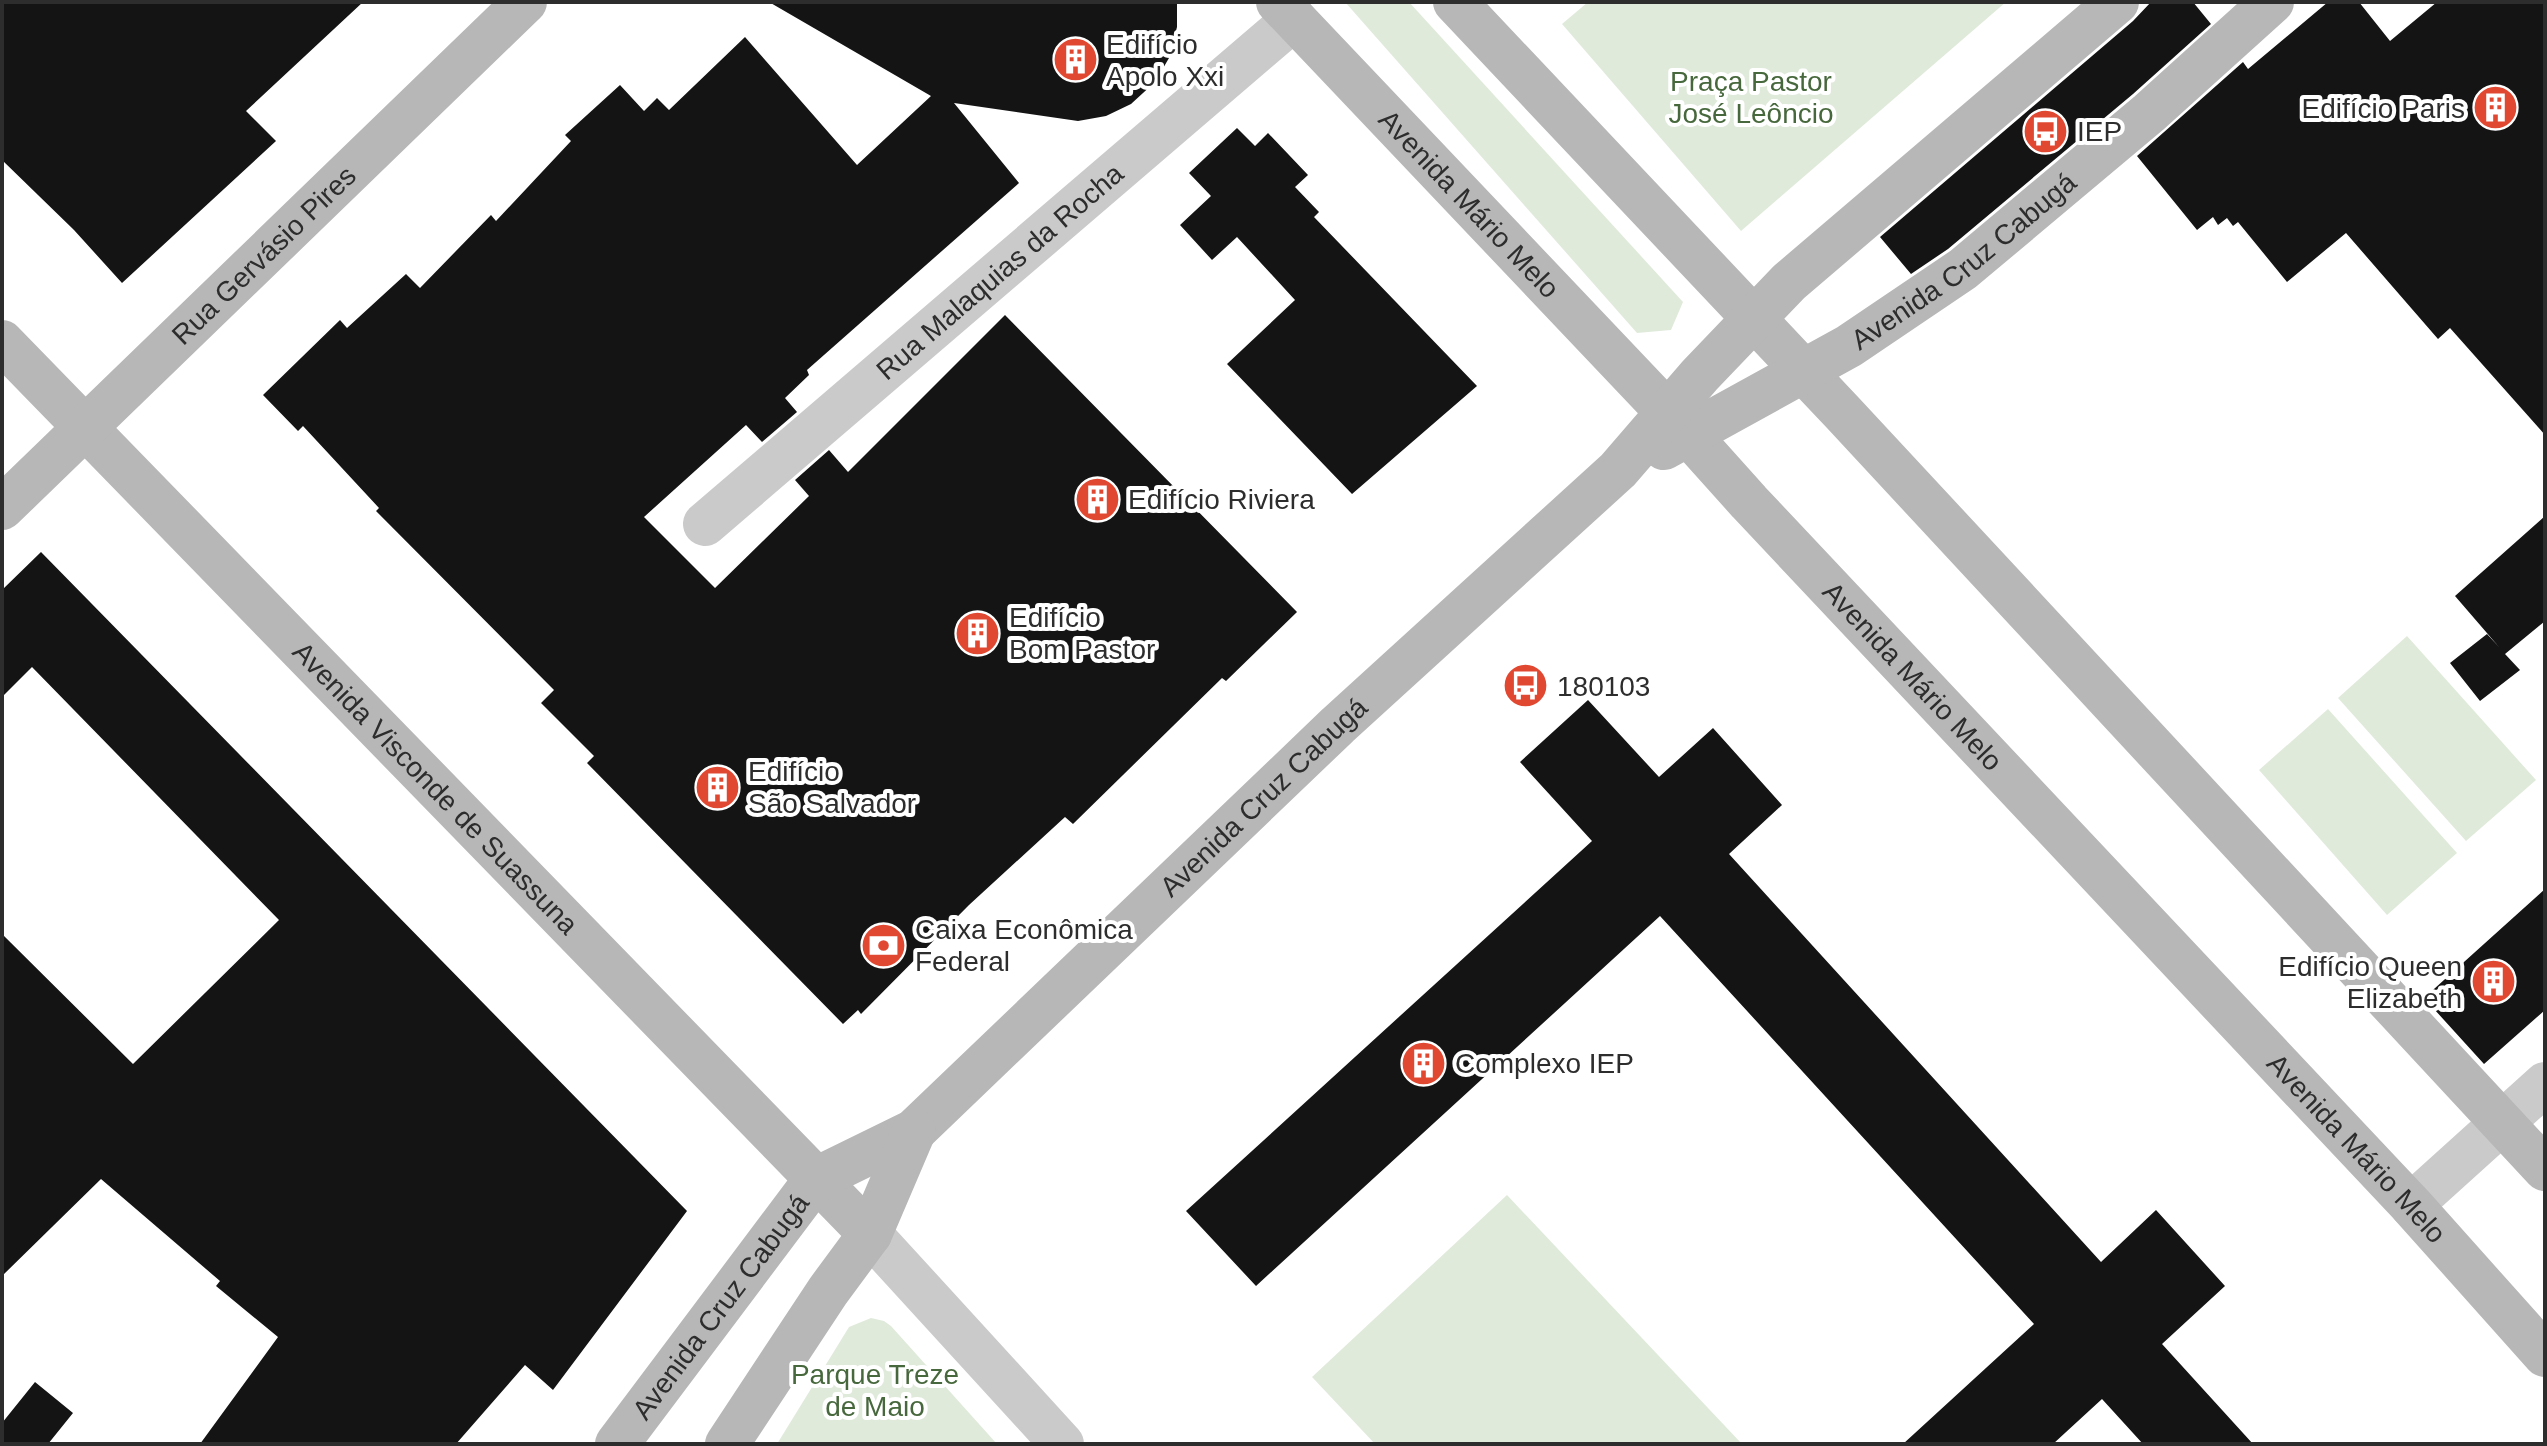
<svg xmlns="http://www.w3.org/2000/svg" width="2547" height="1446" font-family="Arial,sans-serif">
<rect width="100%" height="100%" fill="#fff"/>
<path fill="#e0eadb" d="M1345 2H1409L1683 302 1671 330 1637 333Z
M1588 2H2006L1741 231 1562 24Z
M2407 636 2536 780 2466 841 2338 698Z
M2328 709 2457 853 2387 915 2259 770Z
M1507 1195 1742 1444H1375L1312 1377Z
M871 1318 884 1321 891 1326 997 1444H777L849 1327Z"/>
<path fill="#141414" d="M2 2H363L246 111 276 141 122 283 74 230 2 160Z
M769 2H1177V27L1169 58 1155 82 1131 104 1106 116 1078 121 954 103 1019 183 807 370 809 375 785 398 797 412 762 442 746 425 644 517 715 588 809 496 795 480 829 450 848 472 1005 315 1297 612 1226 681 1222 678 1073 824 1065 817 969 905 861 1014 858 1010 843 1024 587 763 594 756 541 703 554 690 376 511 379 508 303 426 298 431 263 395 340 320 347 328 406 274 420 288 491 215 496 221 571 141 565 135 620 85 644 111 657 98 669 110 745 37 857 165 931 96Z
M2151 2H2193L2211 24 2133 94 1948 249 1911 274 1880 237 2133 21Z
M2328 2H2359L2390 41 2437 2H2545V435L2450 328 2438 339 2346 233 2287 282 2238 222 2233 226 2227 218 2218 225 2213 217 2197 230 2137 156 2243 62 2248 69Z
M1237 128 1255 146 1268 133 1308 175 1295 187 1319 212 1314 217 1477 386 1352 494 1227 364 1295 300 1237 237 1212 260 1180 225 1211 196 1189 173Z
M2545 516V621L2505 654 2520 670 2480 701 2450 663 2487 634 2499 647 2455 596Z
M41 552 687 1211 553 1390 525 1365 456 1444H200L278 1337 216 1286 220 1281 101 1179 2 1276V934L133 1064 279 920 32 667 2 697V590Z
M1588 700 1659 777 1713 728 1782 805 1729 854 2101 1262 2156 1210 2225 1286 2162 1344 2253 1444H2143L2102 1399 2053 1444H1903L2034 1324 1660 916 1256 1286 1186 1211 1592 841 1520 762Z
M2545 889V1010L2484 1064 2424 998Z
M35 1382 73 1413 48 1444H2V1423Z"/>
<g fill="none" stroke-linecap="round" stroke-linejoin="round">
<g stroke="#cacaca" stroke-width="44">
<path id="s1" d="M705 524 1294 19"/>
<path d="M2411 1205 2545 1084"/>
<path d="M870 1234 1062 1444"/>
</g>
<g stroke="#b7b7b7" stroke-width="44">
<path id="s2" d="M1278 2 1688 434 1749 502 2411 1205 2545 1355"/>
<path d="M1455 2 1843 413 2545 1169"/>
<path id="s3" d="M2 342 870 1234"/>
<path id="s4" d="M1664 448 1849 346 1963 269 2149 113 2272 2"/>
<path id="s5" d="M2 508 525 2"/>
<path id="s6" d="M617 1444 816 1179 914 1131 1338 725 1618 470 1700 375 1789 282 2117 2"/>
<path d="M727 1444 828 1291 870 1234 914 1131"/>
</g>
</g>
<defs>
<symbol id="building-disc" viewBox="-11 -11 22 22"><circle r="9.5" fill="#e14832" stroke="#fff"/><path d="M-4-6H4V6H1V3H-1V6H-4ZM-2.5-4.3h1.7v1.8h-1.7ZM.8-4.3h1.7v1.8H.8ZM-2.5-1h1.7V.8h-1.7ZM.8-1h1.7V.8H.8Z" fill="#fff"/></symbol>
<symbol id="bus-disc" viewBox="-11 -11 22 22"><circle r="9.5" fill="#e14832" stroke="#fff"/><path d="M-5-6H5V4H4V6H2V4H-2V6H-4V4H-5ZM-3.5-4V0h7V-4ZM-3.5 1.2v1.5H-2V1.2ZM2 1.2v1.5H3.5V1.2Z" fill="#fff"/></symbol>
<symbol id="bank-disc" viewBox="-11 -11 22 22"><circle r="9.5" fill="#e14832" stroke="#fff"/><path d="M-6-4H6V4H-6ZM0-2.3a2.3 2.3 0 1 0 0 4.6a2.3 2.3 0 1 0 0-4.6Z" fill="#fff"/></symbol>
</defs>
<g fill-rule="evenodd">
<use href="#building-disc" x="1050" y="34" width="51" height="51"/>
<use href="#building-disc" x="2470" y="82" width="51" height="51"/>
<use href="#bus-disc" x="2020" y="106" width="51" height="51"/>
<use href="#building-disc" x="1072" y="474" width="51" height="51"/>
<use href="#building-disc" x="952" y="608" width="51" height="51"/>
<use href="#bus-disc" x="1500" y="660" width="51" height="51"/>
<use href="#building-disc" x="692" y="762" width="51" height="51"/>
<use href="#bank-disc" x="858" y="920" width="51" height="51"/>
<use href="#building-disc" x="2468" y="956" width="51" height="51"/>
<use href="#building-disc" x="1398" y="1038" width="51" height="51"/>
</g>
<g text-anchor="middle" stroke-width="8" stroke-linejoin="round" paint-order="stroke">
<g font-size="28" fill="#2d2d2d" stroke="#fff" text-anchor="start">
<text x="1106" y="54">Edifício<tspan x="1106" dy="32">Apolo Xxi</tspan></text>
<text x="2465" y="118" text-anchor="end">Edifício Paris</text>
<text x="2077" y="141">IEP</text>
<text x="1128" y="509">Edifício Riviera</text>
<text x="1009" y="627">Edifício<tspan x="1009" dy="32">Bom Pastor</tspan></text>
<text x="1557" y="696">180103</text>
<text x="748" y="781">Edifício<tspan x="748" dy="32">São Salvador</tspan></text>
<text x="915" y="939">Caixa Econômica<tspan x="915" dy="32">Federal</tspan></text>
<text x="2462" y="976" text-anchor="end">Edifício Queen<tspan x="2462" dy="32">Elizabeth</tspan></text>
<text x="1455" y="1073">Complexo IEP</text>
</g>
<g font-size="28" fill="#47683c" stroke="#fff">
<text x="1751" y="91">Praça Pastor<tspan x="1751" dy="32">José Leôncio</tspan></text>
<text x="875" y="1384">Parque Treze<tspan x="875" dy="32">de Maio</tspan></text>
</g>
<g font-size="28" fill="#2d2d2d" stroke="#fff">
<text dy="10" stroke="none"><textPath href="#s2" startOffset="278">Avenida Mário Melo</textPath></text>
<text dy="10" stroke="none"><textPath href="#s5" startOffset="364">Rua Gervásio Pires</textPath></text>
<text dy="10" stroke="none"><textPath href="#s4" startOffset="354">Avenida Cruz Cabugá</textPath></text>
<text dy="10" stroke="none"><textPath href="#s1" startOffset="388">Rua Malaquias da Rocha</textPath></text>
<text dy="10" stroke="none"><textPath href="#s2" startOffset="926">Avenida Mário Melo</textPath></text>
<text dy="10" stroke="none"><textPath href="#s3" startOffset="622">Avenida Visconde de Suassuna</textPath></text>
<text dy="10" stroke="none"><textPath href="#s6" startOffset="924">Avenida Cruz Cabugá</textPath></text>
<text dy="10" stroke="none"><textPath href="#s2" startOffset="1574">Avenida Mário Melo</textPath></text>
<text dy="10" stroke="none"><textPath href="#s6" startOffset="172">Avenida Cruz Cabugá</textPath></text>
</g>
</g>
<rect width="2547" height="1446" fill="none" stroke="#2d2d2d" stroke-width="8"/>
</svg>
